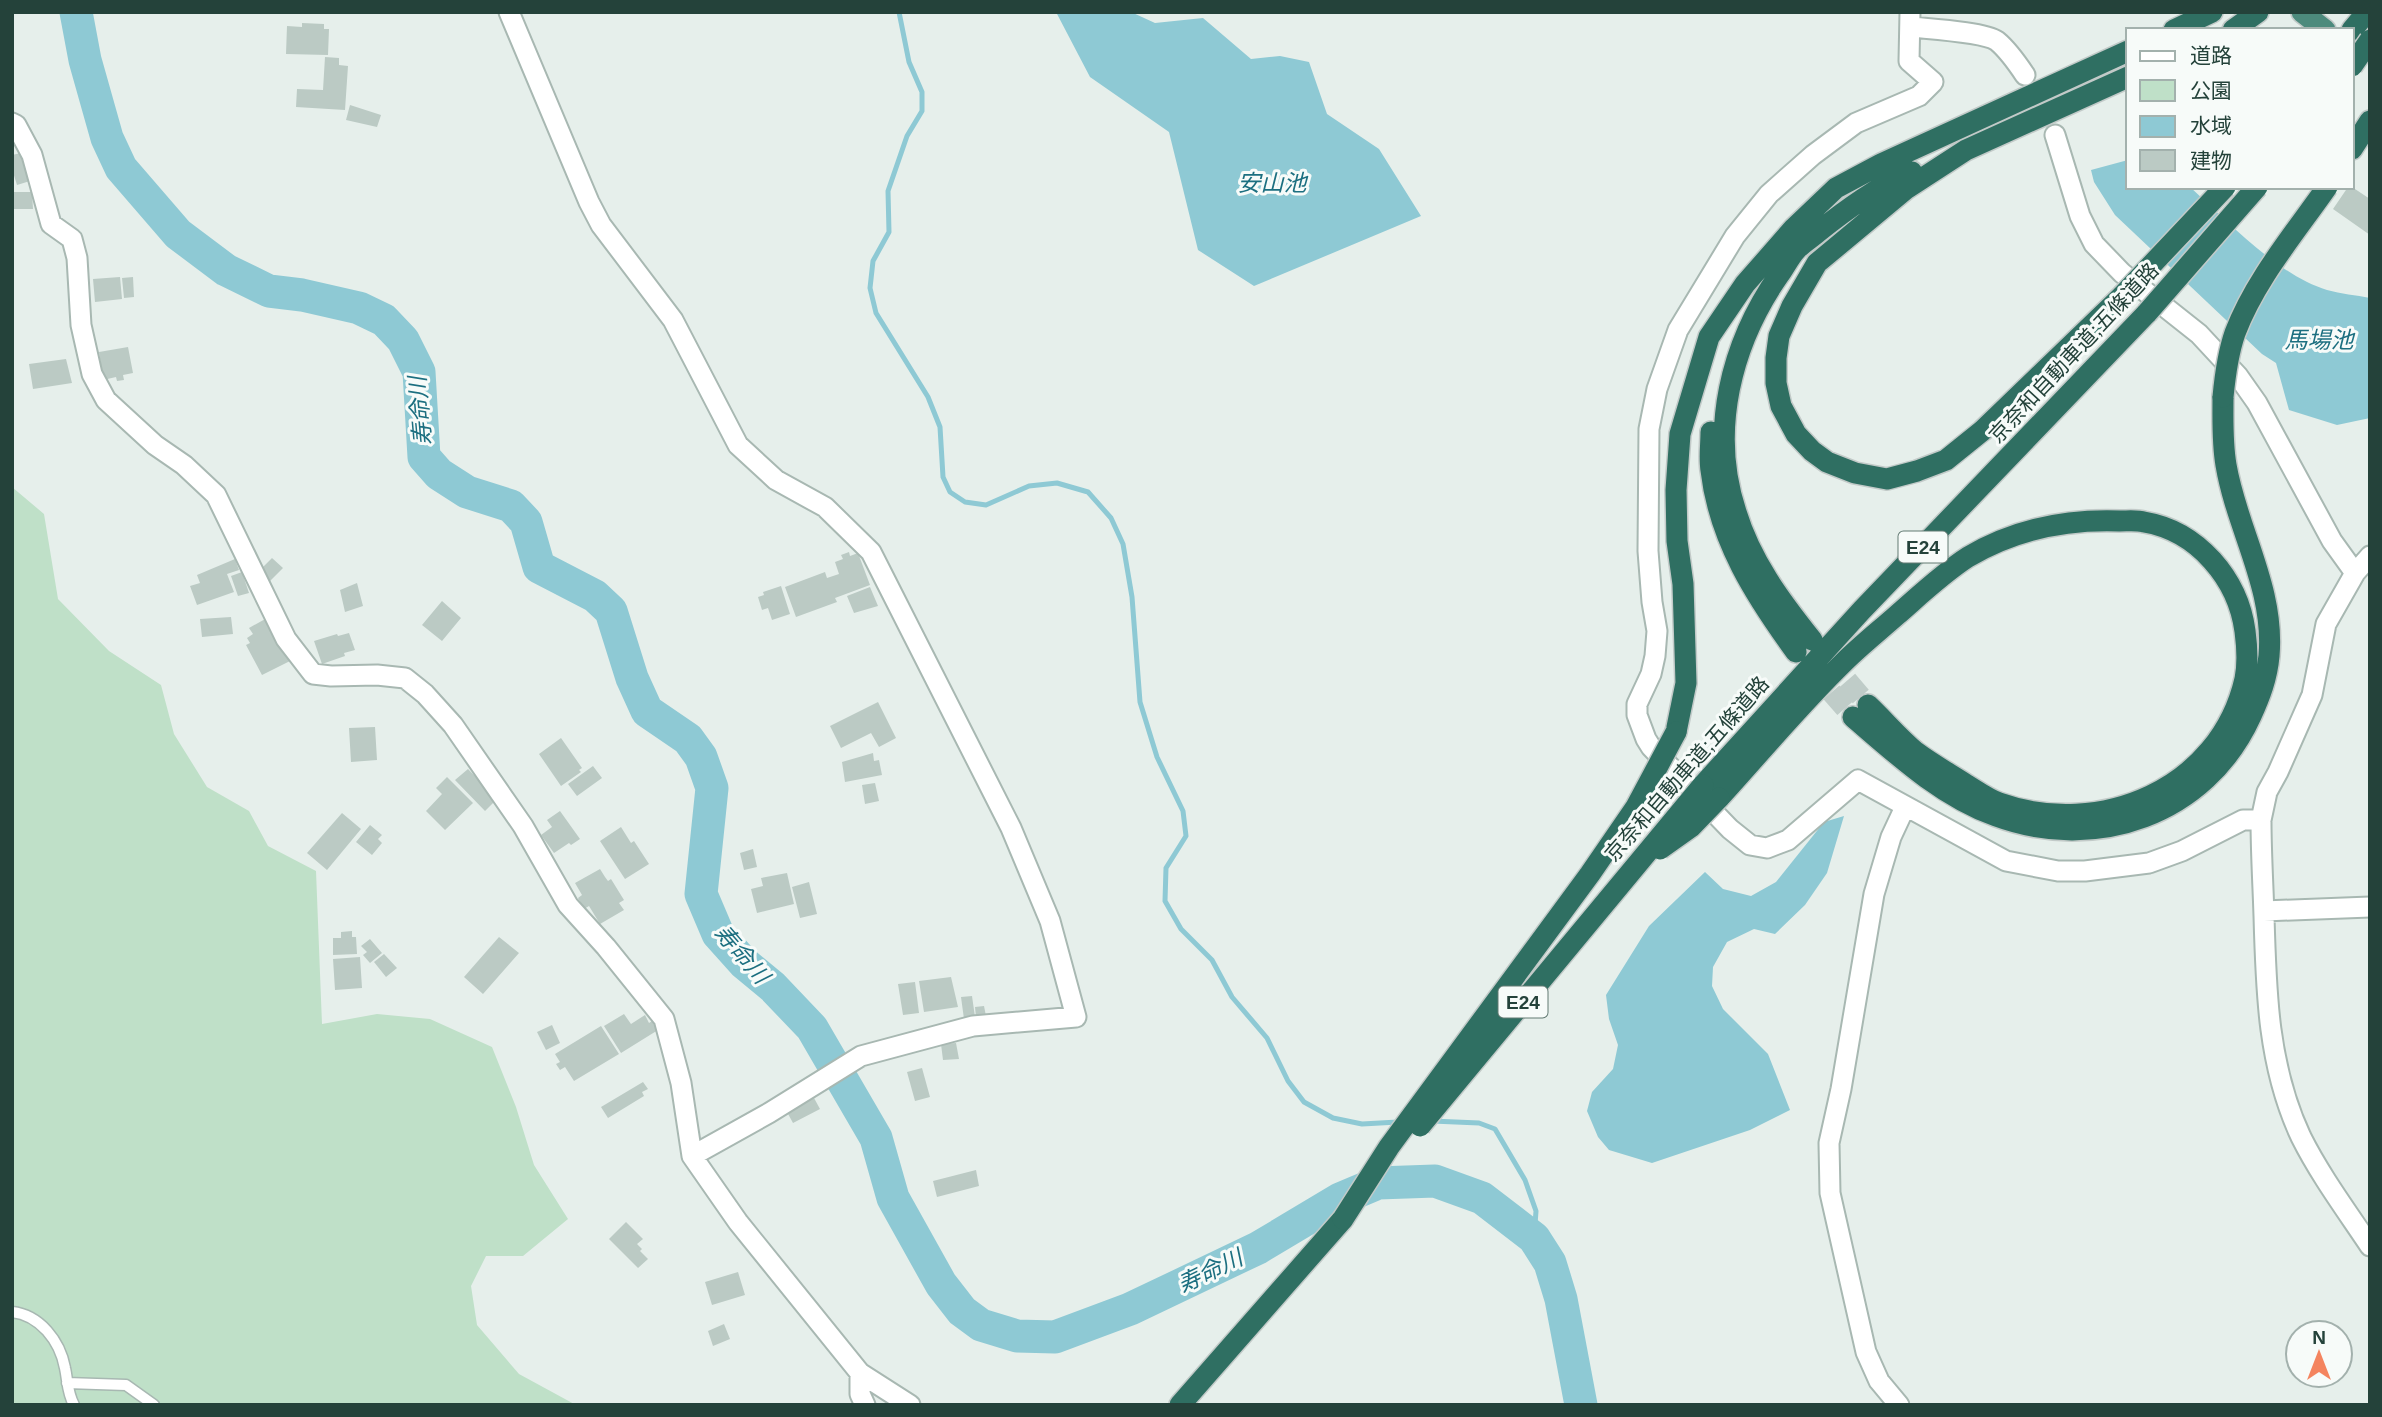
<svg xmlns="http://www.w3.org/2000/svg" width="2382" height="1417" font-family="Arial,'Noto Sans JP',sans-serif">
<rect width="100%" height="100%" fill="#e6efeb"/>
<path fill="#bfe0c8" d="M12 487 44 514 58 599 109 651 161 685 174 734 207 787 249 811 268 846 316 871 322 1024 377 1014 430 1019 492 1047 516 1107 534 1165 568 1219 523 1256H486L471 1286 477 1325 519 1374 576 1405H12Z"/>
<path fill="#8ec9d4" d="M1056 12H1131L1155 23 1203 18 1251 59 1280 56 1309 62 1327 114 1379 149 1421 216 1254 286 1198 250 1169 132 1090 77Z
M2128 160V187H2190C2227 221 2279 276 2327 290 2341 294 2356 295 2370 298V418L2337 425 2289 410 2276 363 2262 354 2115 215 2094 182 2091 170Z
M1844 816 1827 873 1805 905 1775 934 1754 929 1727 942 1713 967 1712 986 1723 1009 1768 1054 1790 1110 1750 1130 1652 1163 1609 1150 1598 1137 1587 1111 1592 1092 1613 1069 1618 1045 1609 1019 1606 995 1649 926 1705 872 1723 889 1751 896 1776 882 1824 822Z"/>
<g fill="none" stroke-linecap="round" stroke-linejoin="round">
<path stroke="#8ec9d4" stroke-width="5" d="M899 12 909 62 922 92V111L907 136 888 191 889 232 873 261 870 288 876 313 928 397 940 427 943 477 950 492 965 502 986 505 1029 486 1057 483 1088 492 1111 518 1123 544 1132 597 1140 702 1157 757 1183 811 1186 836 1166 868 1165 901 1181 929 1212 960 1232 997 1267 1038 1288 1081 1304 1102 1333 1118 1362 1124 1398 1122
M1432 1121 1479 1123 1495 1129 1525 1180 1536 1211 1534 1238"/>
<path stroke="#8ec9d4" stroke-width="33" d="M76 12 85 60 107 138 121 168 178 234 226 270 269 291 302 295 359 308 384 320 403 340 419 372 424 457 439 474 467 492 511 506 526 522 539 567 595 596 611 611 632 678 647 711 688 739 701 757 712 788 701 894 718 934 744 963 773 987 812 1028 876 1138 893 1198 941 1284 962 1311 981 1325 1017 1336 1055 1337 1130 1309 1258 1248 1340 1199 1378 1183 1435 1181 1482 1198 1534 1238 1550 1263 1561 1299 1581 1405"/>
</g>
<path fill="#bbcac4" d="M302 23 324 24V29H329L328 55 286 54 287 26 302 27Z
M325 57 339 58V65L348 66 345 110 296 107 297 89 323 90Z
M350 105 381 115 377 127 346 120Z
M21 153 30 181 17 185 12 169V155Z
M2348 187H2352L2370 199V235L2333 209Z
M12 192H32L33 209H12Z
M120 277 122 299 95 302 93 279Z
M133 277 134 297 124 298 122 278Z
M128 347 133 373 123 375 124 380 117 381 116 377 103 380 99 352Z
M66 359 72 383 33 389 29 364Z
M849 552 850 556 858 553 870 585 835 598 837 602 796 617 785 587 825 572 827 578 839 574 835 562 843 559 841 555Z
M272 558 283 568 269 582 262 576 266 573 261 569Z
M235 559 239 570 227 574 234 592 197 605 190 586 200 583 197 575Z
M242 572 249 593 238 596 231 576Z
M357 583 363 606 345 612 340 590Z
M781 586 790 614 772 620 768 608 762 610 758 597 764 595 763 592Z
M870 587 878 606 854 613 847 596Z
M442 601 461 618 442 641 422 625Z
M231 617 233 634 202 637 200 619Z
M267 618 290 661 262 675 246 645 250 643 247 638 253 634 249 628Z
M349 633 355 650 344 653 345 656 322 664 314 641 337 634 338 636Z
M878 702 896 738 879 747 871 733 841 748 830 726Z
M375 727 377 760 351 762 349 728Z
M561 738 582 768 579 770 581 772 561 786 539 754Z
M873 753 874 761 879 760 882 775 845 782 842 762Z
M593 766 602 778 577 796 568 784Z
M468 769 497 799 485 811 455 780Z
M447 777 473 803 445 830 426 811 442 794 436 788Z
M875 783 879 801 865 804 862 785Z
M560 811 580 839 571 845 569 843 554 853 541 835 552 827 547 820Z
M342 813 361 829 327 870 307 853Z
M370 825 382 835 378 839 382 843 372 855 356 842Z
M621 827 631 843 634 841 649 864 625 879 600 841Z
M753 849 757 867 744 870 740 853Z
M600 869 605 877 608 881 611 879 624 900 619 903 624 910 600 924 589 906 584 909 578 898 582 895 575 883Z
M787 873 794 904 757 913 751 889 763 886 761 878Z
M809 882 817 914 800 918 792 887Z
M352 931V937H356L357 954 333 955V938H341V932Z
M499 937 519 953 483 994 464 977Z
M370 939 382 953 370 963 363 955 367 952 361 946Z
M384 954 397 968 386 977 374 962Z
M360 957 362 988 335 990 333 959Z
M951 977 958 1007 924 1012 919 981Z
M915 982 919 1013 903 1015 898 984Z
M972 996 975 1017 964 1019 961 997Z
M984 1006 986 1016 976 1017 975 1007Z
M624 1014 631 1024 645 1015 649 1023 652 1021 658 1030 621 1053 604 1026Z
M552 1025 560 1043 546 1050 537 1032Z
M601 1026 619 1054 574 1081 565 1067 560 1070 556 1064 560 1062 555 1054Z
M956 1043 959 1059 943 1060 941 1044Z
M922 1068 930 1097 915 1101 907 1072Z
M643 1082 648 1089 642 1092 644 1096 608 1118 601 1107Z
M814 1098 820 1109 793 1123 787 1112Z
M976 1170 979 1186 937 1197 933 1181Z
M626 1222 643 1239 637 1244 642 1249 640 1251 648 1259 638 1268 609 1239Z
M738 1272 745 1295 712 1305 705 1282Z
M724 1324 730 1339 713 1346 708 1331Z"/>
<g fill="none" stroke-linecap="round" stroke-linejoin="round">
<path stroke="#bfccc8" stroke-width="21" stroke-dasharray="21 10" stroke-linecap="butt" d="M1827 657 1868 705
M1811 669 1853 717"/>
<defs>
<path id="service" d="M12 1312C40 1315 60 1341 65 1368 68 1382 67 1392 74 1405
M67 1383 126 1385 154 1405"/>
<path id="minor" d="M509 12 589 202 601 225 673 320 738 445 776 480 825 507 871 552 1011 828 1050 921 1076 1017 973 1026 861 1056 769 1113 692 1156
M1910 12 1909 61 1933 82 1919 96 1856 123 1813 155 1769 194 1735 236 1678 330 1657 389 1649 429 1648 551 1652 602 1657 631 1655 656 1651 674 1637 704V715L1646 739 1651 747 1730 829 1750 845 1767 848 1788 840 1858 780 2006 861 2058 871H2085L2149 863 2182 851 2243 820H2261L2267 792 2278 772 2312 695 2326 624 2355 573 2370 556
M1911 27C1929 29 1984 32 1997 41 2008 50 2017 63 2025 75
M12 123 16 125 32 155 51 224 72 239 77 258 81 325 92 374 106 400 155 445 184 465 216 495 286 639 313 674 331 676 377 675 405 678 425 694 453 725 523 826 568 905 606 947 664 1019 681 1083 692 1156 738 1222 860 1373 910 1405
M2055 135 2080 216 2094 244 2122 273 2199 334 2238 376 2257 403 2332 541 2355 573
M2261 820C2261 852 2263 884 2264 916 2266 992 2268 1067 2301 1137 2320 1175 2346 1210 2370 1246
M2264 911 2370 907
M860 1373V1394L865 1405
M1899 1405 1879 1381 1866 1352 1830 1193 1829 1143 1841 1089 1874 894 1891 837 1905 807"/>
<path id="trunk" d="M2302 12 2325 30"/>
<path id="motorway" d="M2174 30 2212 12
M2233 30 2258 12
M2352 30 2367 12
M2352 149 2370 121
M2123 295 1982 431 1946 460 1917 471 1887 479 1855 473 1827 462 1812 451 1796 434 1781 406 1776 383V358L1779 336 1792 306 1817 263 1906 189 1966 150 2128 77
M1711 432C1711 445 1709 458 1711 470 1719 540 1756 597 1796 652
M1812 640C1780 600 1751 561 1736 512 1709 431 1731 344 1779 275 1785 267 1790 256 1797 249 1803 243 1811 238 1818 232 1847 209 1877 187 1912 172
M1853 717C1897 755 1941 796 1996 816 2096 853 2206 815 2251 716 2260 696 2267 678 2269 656 2275 588 2237 530 2226 465 2222 442 2223 420 2223 397
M1676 732 1686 683 1683 584 1677 541 1676 490 1680 434 1709 337 1745 284 1794 228 1836 188 1881 164 2128 51
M1703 785 1862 610 2147 313
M1719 798C1760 753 1799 706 1843 663 1860 646 1879 631 1897 615 1920 595 1943 573 1968 557 2015 529 2067 519 2120 521 2128 521 2137 520 2144 522 2198 531 2238 579 2245 631 2247 646 2248 664 2245 679 2220 789 2100 839 1999 803 1988 799 1977 791 1967 785 1950 774 1932 764 1916 752 1899 738 1884 720 1868 705
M1180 1405 1343 1219"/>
</defs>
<use href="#service" stroke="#a8b8b2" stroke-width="13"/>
<use href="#minor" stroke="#a8b8b2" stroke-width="23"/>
<use href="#trunk" stroke="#c2cac8" stroke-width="24"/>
<use href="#motorway" stroke="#c2cac8" stroke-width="24"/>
<use href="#service" stroke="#fff" stroke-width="10"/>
<use href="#minor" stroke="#fff" stroke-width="19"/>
<use href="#trunk" stroke="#4c8a7c" stroke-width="21"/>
<use href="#motorway" stroke="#2f6f62" stroke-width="21"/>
<defs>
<path id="motorway-bridge" d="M2352 66 2370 40
M2123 295 2225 187
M2147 313 2257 187
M2223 397C2225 376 2228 353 2235 333 2255 280 2295 233 2327 187
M1660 849 1691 827 1719 798
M1420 1126 1703 785
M1343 1219 1389 1147 1590 874 1636 807 1676 732"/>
</defs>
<use href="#motorway-bridge" stroke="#c2cac8" stroke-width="24" stroke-linecap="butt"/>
<use href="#motorway-bridge" stroke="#2f6f62" stroke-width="21"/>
</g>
<g text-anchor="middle" stroke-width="6" stroke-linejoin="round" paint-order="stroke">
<g fill="#f7fbf9" stroke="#637a73" stroke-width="2">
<rect x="1898.5" y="531.5" width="49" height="31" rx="5"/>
<rect x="1498.5" y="986.5" width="49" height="31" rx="5"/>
</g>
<g font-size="19" font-weight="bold" fill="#24423a">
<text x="1923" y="554">E24</text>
<text x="1523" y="1009">E24</text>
</g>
<g font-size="21" fill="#24423a" stroke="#f7fbf9">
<text transform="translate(2074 353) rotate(-47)" y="7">京奈和自動車道;五條道路</text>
<text transform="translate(1687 769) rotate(-49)" y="7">京奈和自動車道;五條道路</text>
</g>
<g font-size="23" font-style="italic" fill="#1c6f80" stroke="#f7fbf9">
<text x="1272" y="191">安山池</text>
<text x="2319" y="348">馬場池</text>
<text transform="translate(420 411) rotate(-95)" y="8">寿命川</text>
<text transform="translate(742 954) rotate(49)" y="8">寿命川</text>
<text transform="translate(1210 1271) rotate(-26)" y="8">寿命川</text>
</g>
</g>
<rect width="2382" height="1417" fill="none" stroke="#24423a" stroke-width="28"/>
<rect x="2126" y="28" width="228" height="161" fill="#f7fbf9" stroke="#a3b1ad" stroke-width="2"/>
<rect x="2140" y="51" width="35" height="10" fill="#ffffff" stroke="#a3b1ad" stroke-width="2"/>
<text x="2190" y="63" font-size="21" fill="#24423a">道路</text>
<rect x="2140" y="80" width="35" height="21" fill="#bfe0c8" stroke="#a3b1ad" stroke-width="2"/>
<text x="2190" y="98" font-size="21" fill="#24423a">公園</text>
<rect x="2140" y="116" width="35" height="21" fill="#8ec9d4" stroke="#a3b1ad" stroke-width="2"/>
<text x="2190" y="133" font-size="21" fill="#24423a">水域</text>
<rect x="2140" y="150" width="35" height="21" fill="#bbcac4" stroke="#a3b1ad" stroke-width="2"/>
<text x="2190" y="168" font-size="21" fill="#24423a">建物</text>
<g transform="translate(2319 1354)"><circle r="33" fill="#f7fbf9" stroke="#a3b1ad" stroke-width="2"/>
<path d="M0-5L12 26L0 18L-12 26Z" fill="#f4845f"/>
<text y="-10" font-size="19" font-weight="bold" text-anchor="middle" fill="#24423a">N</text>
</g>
</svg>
